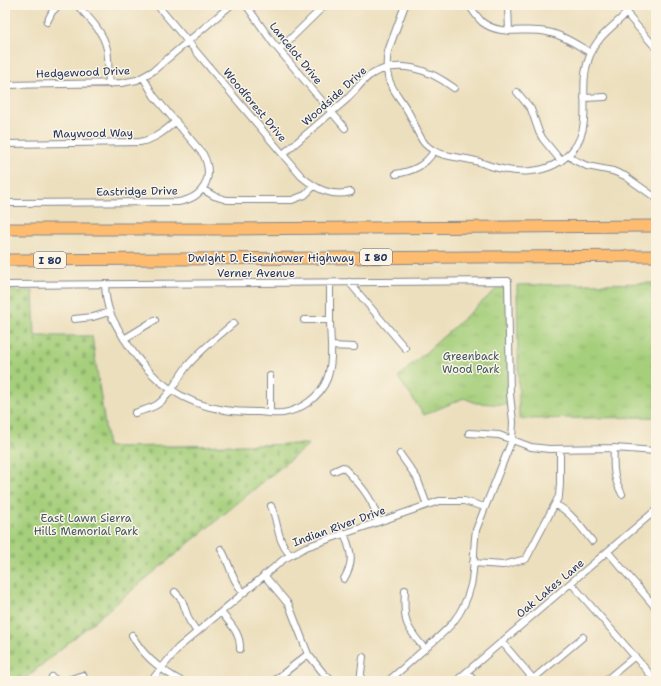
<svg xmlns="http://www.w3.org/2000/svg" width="661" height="686" font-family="'Shantell Sans',sans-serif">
<defs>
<pattern id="grass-tufts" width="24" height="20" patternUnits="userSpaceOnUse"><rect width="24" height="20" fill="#a6cf7b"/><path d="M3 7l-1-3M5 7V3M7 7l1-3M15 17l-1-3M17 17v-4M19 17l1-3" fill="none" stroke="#8eb26d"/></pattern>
<pattern id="cemetery-stones" width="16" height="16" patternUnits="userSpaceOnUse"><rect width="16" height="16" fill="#a6cf7b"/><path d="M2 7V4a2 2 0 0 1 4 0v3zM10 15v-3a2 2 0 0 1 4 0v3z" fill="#8eb26d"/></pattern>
</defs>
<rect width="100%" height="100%" fill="#fcf5e5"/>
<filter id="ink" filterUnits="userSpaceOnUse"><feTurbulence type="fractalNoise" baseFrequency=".025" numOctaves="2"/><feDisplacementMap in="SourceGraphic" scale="8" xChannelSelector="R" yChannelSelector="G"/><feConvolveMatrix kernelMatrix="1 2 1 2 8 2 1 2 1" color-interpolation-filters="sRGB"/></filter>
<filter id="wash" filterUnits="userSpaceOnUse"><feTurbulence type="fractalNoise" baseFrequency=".012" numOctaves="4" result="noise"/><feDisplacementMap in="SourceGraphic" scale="16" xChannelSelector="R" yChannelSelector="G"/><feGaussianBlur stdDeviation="0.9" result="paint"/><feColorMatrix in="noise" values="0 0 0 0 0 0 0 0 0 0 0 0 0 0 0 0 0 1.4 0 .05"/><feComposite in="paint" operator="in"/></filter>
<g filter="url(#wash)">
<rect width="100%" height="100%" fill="#ecdfbd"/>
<path fill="url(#grass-tufts)" stroke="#607f6c" d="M656 283V417L519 419 517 285Z
M500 286 508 290 510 405 476 403 464 398 424 415 398 377Z"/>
<path fill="url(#cemetery-stones)" stroke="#607f6c" d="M5 291H33L35 336H92L108 447 309 444 22 681H5Z"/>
</g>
<g filter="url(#ink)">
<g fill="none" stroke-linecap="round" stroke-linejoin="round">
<defs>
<path id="minor" d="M77 5C89 18 103 31 107 49 109 60 108 72 109 84
M157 5 301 176C316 189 331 197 351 192
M246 5 273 43 345 128
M405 5 388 51C382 86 398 91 411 117 416 127 418 136 425 144 441 160 462 155 482 163 511 174 548 178 572 151 579 143 583 132 584 121 586 100 581 79 589 58 599 31 618 26 633 5
M469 5C473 11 477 17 482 22 501 37 525 27 547 32 563 35 577 45 591 53
M623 5 630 18 656 48
M508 6 509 31
M47 22 52 12 59 5
M279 50 325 5
M5 85 121 83 137 80 153 71 231 5
M517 92 531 109 539 132 543 139 561 161
M584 98 605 97
M5 144 140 142C155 139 165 131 176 121
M283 154C304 136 325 118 346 100 354 93 360 83 369 76 397 57 430 70 454 88
M568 155 574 160 587 166 613 171 625 176 656 198
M396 174C413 171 425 166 434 151
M202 189 214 196 227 200H292L305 195 314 186
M5 203 178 202C204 198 215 177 203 154L154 96 143 77
M349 282 405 348
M105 284C106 310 112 319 125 340 148 377 181 404 225 410 236 412 248 412 259 412 267 413 275 414 283 413 301 410 320 397 327 379 334 360 330 339 330 319 330 307 330 295 330 283
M5 285 508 281 510 394 513 422 512 440 476 530C473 548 475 567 471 585 463 618 445 632 420 653 410 662 399 672 388 681
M74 319 93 317 109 312
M304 320H330
M124 339 155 320
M331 346 354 347
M135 413C142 410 151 409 158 404 171 395 178 377 188 365 202 349 218 336 234 323
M270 413V376
M469 433 499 435 531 447 549 449 614 448 656 451
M614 448C613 467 613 477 622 494
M400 454 417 478 427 505
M334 471 343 467C360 484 373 498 378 521
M555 505C569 509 583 530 592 541
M271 506C279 524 276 539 290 555
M344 533C351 552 355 560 344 579
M221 549C230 563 231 580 244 593
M608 552 656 608
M473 563 503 565 526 559 559 496 560 484V449
M264 575 289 605 308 654 324 674 333 681
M571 583 656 681
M405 590C403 621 405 626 425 649
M175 592 182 600 189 620 197 632
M221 612C230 624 241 633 240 649
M132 635C142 655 161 670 181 681
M502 642 535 681
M467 672 474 681
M52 677 58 681
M533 679 583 637
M65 681 83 675 85 681
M151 681 178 648 284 559 306 547 439 501H464L485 507
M274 681 308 654
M360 681 363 657
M456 681 656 510
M605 681 635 656"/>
<path id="motorway" d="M5 229H226L656 226
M5 260 656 256"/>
</defs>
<use href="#minor" stroke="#84878e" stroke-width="8"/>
<use href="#motorway" stroke="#84878e" stroke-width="13"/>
<use href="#minor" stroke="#fff" stroke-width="6"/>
<use href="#motorway" stroke="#febc70" stroke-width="11"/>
</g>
</g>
<g text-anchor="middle" stroke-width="3" stroke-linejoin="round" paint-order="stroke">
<g fill="#fcf5e5" stroke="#5e6a86" stroke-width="1">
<rect x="360" y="249" width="32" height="16" rx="3"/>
<rect x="34" y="252" width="32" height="16" rx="3"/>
</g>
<g font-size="10" font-weight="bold" fill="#1b2f5e">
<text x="376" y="261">I 80</text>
<text x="50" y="264">I 80</text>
</g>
<g font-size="11" fill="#1b2f5e" stroke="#fcf5e5">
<text transform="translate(296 53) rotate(51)" y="4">Lancelot Drive</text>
<text transform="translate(83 72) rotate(-2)" y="4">Hedgewood Drive</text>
<text transform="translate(334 96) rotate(-42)" y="4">Woodside Drive</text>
<text transform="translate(255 105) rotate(50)" y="4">Woodforest Drive</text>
<text transform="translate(93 133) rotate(-1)" y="4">Maywood Way</text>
<text transform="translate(137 191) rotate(-1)" y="4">Eastridge Drive</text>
<text x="271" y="262">Dwight D. Eisenhower Highway</text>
<text x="256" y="277">Verner Avenue</text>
<text transform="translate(339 526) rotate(-20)" y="4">Indian River Drive</text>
<text transform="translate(550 588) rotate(-40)" y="4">Oak Lakes Lane</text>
</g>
<g font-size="11" fill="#3e5765" stroke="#fcf5e5">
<text x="471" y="360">Greenback<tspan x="471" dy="13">Wood Park</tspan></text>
<text x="86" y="522">East Lawn Sierra<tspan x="86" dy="13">Hills Memorial Park</tspan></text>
</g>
</g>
<rect width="661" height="686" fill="none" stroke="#fcf5e5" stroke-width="20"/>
</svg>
